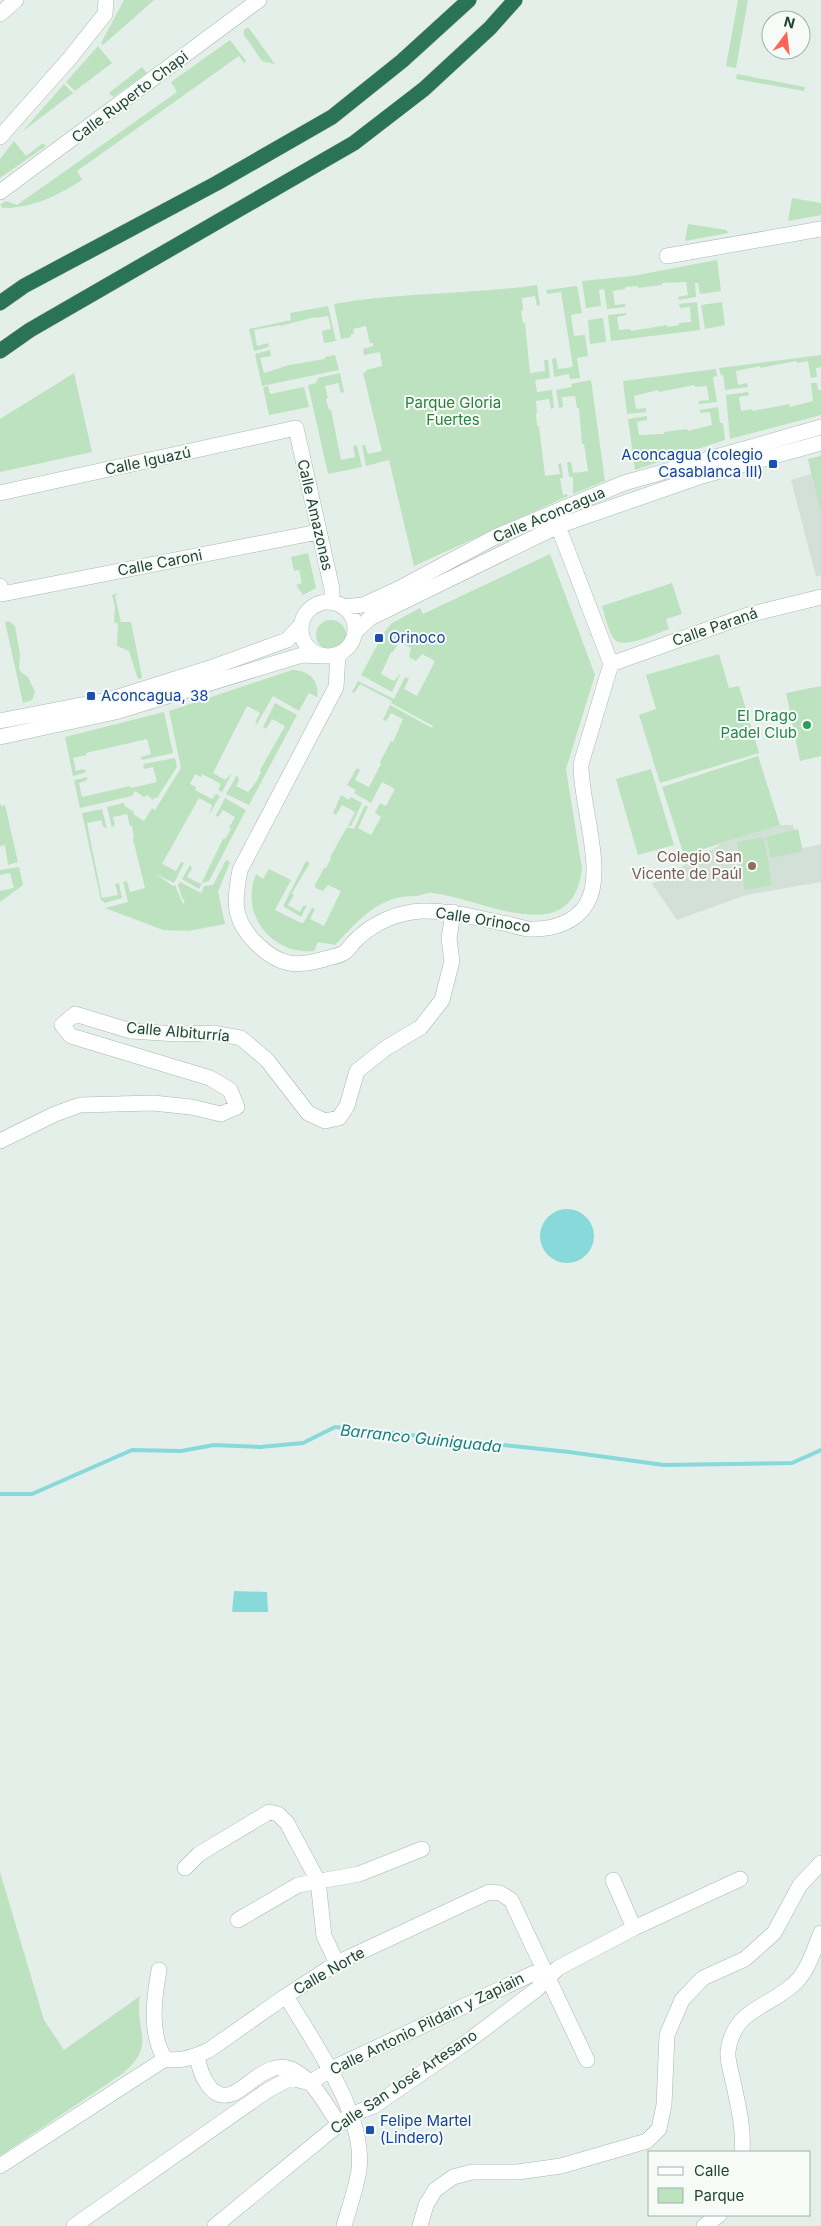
<svg xmlns="http://www.w3.org/2000/svg" width="821" height="2226" font-family="Inter,sans-serif">
<rect width="100%" height="100%" fill="#e5efe9"/>
<path fill="#d3e0d8" d="M821 456V575L816 577 791 480 811 474 808 459Z
M780 825H793L799 849 821 844V882L746 895 677 920 652 884 723 843Z"/>
<path fill="#bce2c0" d="M124 0H154L103 45 101 43Z
M738 0H748L736 68 726 66Z
M248 27 275 64 262 61 242 32 244 34V30Z
M230 40 246 61 244 63 239 56 77 171 82 180C57 196 33 208 3 208L0 205 6 201 17 205 177 92 171 82Z
M98 46 112 63 75 91 66 82Z
M142 67 147 73 113 97 109 93Z
M737 74 805 87 804 91 736 79Z
M64 84 73 93 23 131Z
M14 141 26 156 43 143 46 146 0 178V159Z
M792 198 821 203V215L788 221Z
M688 224 727 230 728 233 685 241Z
M717 260 721 291 700 294 698 283H695L696 297 679 300 678 297 688 295 686 282 662 283V285L638 288V286L625 287V289L613 291 615 305 625 304V307L607 309 604 289 599 290 601 306 586 308 582 281 632 276Z
M537 285 540 305 537 306 535 296 522 298 523 310 521 311 523 323H525L530 373 545 371 544 360H548L550 378 535 380 537 392 552 390 554 408 551 409 549 399 536 401 537 413 536 414 537 426H539L545 476 560 474 558 464 561 463 563 478H560L563 495 567 494 568 496 414 566 389 460 366 466 362 445H365L368 454 382 451 363 373 366 372V370L382 366 380 352 364 355 363 349 373 346V343H370L366 326 353 329 354 334H351V337L341 339 334 304C401 292 469 295 537 285Z
M577 286 582 313 571 315 574 336 585 335 588 356 577 358 580 378 570 379 569 374 554 377 552 359 556 358 558 369 573 367 561 292 547 294 546 290Z
M697 302 700 330 611 341 608 315 626 313V315L617 317 619 330 630 329 631 331 667 325V327L679 325V323L691 322 690 307 680 308 679 304Z
M722 302 725 325 705 329 701 305Z
M328 306 336 341 324 343 322 331 331 329 328 316 316 318 315 317 280 326V325L254 330 257 346 268 343 269 347 254 351 249 329 291 320 290 313Z
M603 318 606 342 590 344 588 320Z
M270 350 271 356 260 358 264 373 289 365 325 359V357L335 355 339 370 262 386 255 354Z
M821 355V367L816 368 817 377 811 378 808 361 797 363 796 361 760 368V366L736 371 738 385 747 383 748 387 725 390 723 375H721L719 368Z
M716 369 717 376 713 377 717 402 699 404V401L709 400 707 386 695 387 694 385 659 392 658 390 634 396 636 409 646 408V412L627 414 623 381Z
M74 373 92 452 0 472V419Z
M340 373 344 392 341 393 338 383 325 386 328 398 326 399 329 410H331L341 460 355 457 353 446 357 445 362 467 328 474 308 385 316 383 318 378Z
M591 380 605 481 573 494V477H569L567 462H571L573 473 588 471 584 444H582L579 408H577L575 396 562 397 563 407 559 408 556 390 572 387 571 384Z
M811 383H817L818 390H821V415L730 439 726 395 748 392 749 395 739 397 741 411 752 409 753 411 789 404 790 407 813 401Z
M268 386 270 394 304 387 309 407 269 415 263 387Z
M718 407 720 423H723L725 440 635 470 628 419 647 416V420L637 422 639 435 664 434V432L687 429 688 431 712 425 710 412 700 413V410Z
M821 456V512L808 459Z
M308 553 316 588 303 595 296 585 302 583 299 570 294 571 291 557Z
M550 554 595 675 566 769 582 869C572 952 482 898 432 893 428 892 422 895 418 896 412 896 407 896 402 897 374 901 354 925 335 945L318 942 314 951C272 955 239 914 256 874L263 879 269 869 291 880 275 910 301 923 304 922 312 908 315 909 310 919 324 926 341 891 328 885 323 891 315 888V885L324 868H326L331 858 330 857 347 827 354 829 365 805 368 807 358 828 371 835 381 817 375 813 380 803 386 806 395 789 382 782 371 803 354 793 356 790 347 785 357 768 360 770 355 780 369 787 381 764 380 762 391 741 393 742 403 719 391 713 386 721 383 720 390 705 432 728 433 726 391 703 392 701 360 684 354 693 352 692 358 681 394 699 405 677 409 679 404 689 417 696 435 661 422 654 416 661 409 657 411 648 399 642 393 652H391L381 674 394 681 401 673 392 692 361 675 385 631 392 623 420 608 423 614Z
M672 583 682 614 666 619 669 629C658 633 624 649 615 640 608 632 605 616 602 606Z
M119 593 115 596 121 622H131L142 677 140 679H138L129 651 117 646 118 624 114 622 115 607 112 595Z
M316 635a15 15 0 1 1 30 0a15 15 0 1 1-30 0Z
M9 621 15 626 20 655 19 668 21 672 28 677 35 692 32 700 23 703 5 622Z
M719 654 729 688 739 686 759 753 660 783 639 715 656 709 646 675Z
M292 670C309 670 320 681 317 697L309 693 299 711 273 696 257 724 255 723 260 713 247 706 213 773 225 780 232 773 222 792 218 790 221 784 202 774 201 777 195 774 190 784 196 787 195 790 212 799 216 794 220 796 209 815 212 805 199 798 162 864 176 871 181 862 184 863 174 883 156 874 173 886 175 885 183 904 185 901 182 898 178 885 180 882 201 893 204 886 213 885 226 860 230 862 218 892 225 924 188 931 163 930 105 908 128 902 123 882 127 881 130 892 145 888 133 839 134 838 132 826H130L127 814 113 817 115 824 112 828 107 807 124 803 125 806 134 812 133 814 144 821 152 808 155 810 181 768 169 711Z
M821 686V756L800 761 786 693Z
M275 703 297 715 249 805 226 794 237 775 239 780 236 786 248 792 256 782 261 772 260 770 285 726 272 719 266 729 263 727Z
M164 712 173 753 142 760 141 757 151 754 147 739 86 753V755L73 758 76 771 83 769 87 772 73 776 65 737Z
M758 756 780 825 684 855 662 787Z
M175 758 177 767 157 798 155 797 153 800 147 795 144 797 135 791 132 796 80 808 74 780 88 777 86 781 79 783 82 797 130 786 131 788 157 782 153 767 144 769 143 764Z
M651 769 674 845 638 855 616 779Z
M341 795 349 800 351 797 362 803 351 826H348L355 812 342 805 336 815 333 813Z
M225 798 246 810 209 881 202 883 199 889 182 879 190 865 192 868 187 877 201 884 223 839H225L231 829 229 828 235 817 223 810 219 816 215 817Z
M0 803 1 806 5 805 18 862 8 865 5 845 0 846Z
M102 809 107 829 103 826 101 820 87 823 102 898 118 895 115 884 119 883 122 898 105 903 101 900 82 813Z
M798 829 803 851 771 858 766 837Z
M764 837 772 885 745 890 737 842Z
M306 861 310 863 292 893 294 895 288 905 300 912 303 906 307 905 301 917 283 906Z
M19 867 23 885 0 902V891L14 888 10 873 0 875V870Z
M0 1872 44 2020 64 2050 140 1996C134 2032 158 2044 122 2074L0 2156Z"/>
<path fill="#88d9d9" d="M540 1236a27 27 0 1 1 54 0a27 27 0 1 1-54 0Z
M234 1591 267 1592 268 1612H232Z"/>
<g fill="none" stroke-linecap="round" stroke-linejoin="round">
<path stroke="#88d9d9" stroke-width="4" d="M0 1494H32L132 1450 181 1451 214 1445 260 1447 303 1443 335 1427 569 1452 664 1465 792 1463 821 1450"/>
<defs>
<path id="minor" d="M0 14 16 0
M0 137 70 58 105 14 106 0
M0 192 259 0
M667 256 821 229
M0 493 296 428 332 589V603
M0 586 2 594 318 532
M301 629a27 27 0 1 1 54 0a27 27 0 1 1-54 0Z
M343 607 363 605 398 589 495 537 624 483 821 427
M355 632 370 618 558 526 702 476 821 443
M338 655 336 687 240 870C234 901 232 919 256 943 279 966 296 968 328 958 333 957 341 955 345 952 350 948 353 942 358 938 375 922 399 912 422 911 451 910 480 919 508 924 516 926 526 930 534 929 554 929 575 922 586 905 607 873 580 803 581 764L611 664 558 526
M611 664 748 615 821 597
M0 721 112 699 210 668 287 640 302 624
M0 737 115 712 302 655 323 656
M0 1141 55 1114 80 1105 153 1103 191 1107 221 1114 237 1107 230 1090 210 1078 71 1036 62 1025 75 1014 131 1031 177 1034 214 1033 241 1038 267 1060 308 1113 325 1121 339 1118 347 1106 357 1071 386 1048 421 1027 442 1000 452 961 449 939 453 912
M185 1868 199 1854 269 1812 278 1814 287 1823 318 1881 324 1936 337 1963
M613 1880 634 1928
M238 1920 298 1885 359 1874 422 1849
M159 1970C154 1998 149 2033 165 2059
M286 1996C313 2042 366 2114 359 2170 356 2189 349 2208 344 2226
M197 2056C200 2073 211 2104 234 2093 253 2083 271 2058 295 2071 315 2082 327 2107 339 2124
M165 2059C181 2062 195 2057 209 2050L286 1996 337 1963 489 1892 500 1893 511 1900 587 2060
M310 2083 329 2070 534 1973 547 1977
M742 2152C744 2128 738 2105 733 2081 731 2072 727 2060 728 2051 734 2007 771 2008 797 1981 809 1968 814 1949 821 1933
M0 2166 165 2059
M74 2226 268 2090 291 2078 310 2083
M215 2226 350 2115 374 2106 471 2039 537 1989 558 1968 634 1928 740 1879
M420 2226 426 2205 435 2190 453 2177 472 2172H518L561 2166 647 2141 659 2129 664 2105 667 2035 682 2000 703 1978 745 1959 774 1933 800 1885 821 1863
M704 2226 719 2215"/>
<path id="highway" d="M0 303 24 286 217 183 332 117 402 61 469 0
M0 351 30 330 354 143 424 89 490 28 515 0"/>
</defs>
<use href="#minor" stroke="#a7b8af" stroke-width="16"/>
<use href="#highway" stroke="#c1cbc6" stroke-width="16"/>
<use href="#minor" stroke="#fff" stroke-width="15"/>
<use href="#highway" stroke="#2a7359" stroke-width="15"/>
</g>
<g fill="#1a4fb4" stroke="#f6fbf8" stroke-width="2">
<rect x="768" y="459" width="10" height="10" rx="2.5"/>
<rect x="374" y="633" width="10" height="10" rx="2.5"/>
<rect x="86" y="691" width="10" height="10" rx="2.5"/>
<rect x="365" y="2125" width="10" height="10" rx="2.5"/>
</g>
<circle fill="#2e9e5b" stroke="#f6fbf8" stroke-width="2" cx="807" cy="725" r="5"/>
<circle fill="#8d6e63" stroke="#f6fbf8" stroke-width="2" cx="752" cy="866" r="5"/>
<g text-anchor="middle" stroke-width="4" stroke-linejoin="round" paint-order="stroke">
<g font-size="15" fill="#224435" stroke="#f6fbf8">
<text transform="translate(130 97) rotate(-37)" y="5">Calle Ruperto Chapi</text>
<text transform="translate(148 461) rotate(-12)" y="5">Calle Iguazú</text>
<text transform="translate(315 515) rotate(77)" y="5">Calle Amazonas</text>
<text transform="translate(549 515) rotate(-23)" y="5">Calle Aconcagua</text>
<text transform="translate(160 563) rotate(-11)" y="5">Calle Caroni</text>
<text transform="translate(715 627) rotate(-19)" y="5">Calle Paraná</text>
<text transform="translate(483 920) rotate(9)" y="5">Calle Orinoco</text>
<text transform="translate(178 1032) rotate(5)" y="5">Calle Albiturría</text>
<text transform="translate(329 1971) rotate(-30)" y="5">Calle Norte</text>
<text transform="translate(427 2024) rotate(-26)" y="5">Calle Antonio Pildain y Zapiain</text>
<text transform="translate(404 2082) rotate(-34)" y="5">Calle San José Artesano</text>
</g>
<g font-size="15" fill="#277f3b" stroke="#f6fbf8">
<text x="453" y="408">Parque Gloria<tspan x="453" dy="17">Fuertes</tspan></text>
</g>
<g font-size="15" fill="#164399" stroke="#f6fbf8" text-anchor="start">
<text x="763" y="460" text-anchor="end">Aconcagua (colegio<tspan x="763" dy="17">Casablanca III)</tspan></text>
<text x="389" y="643">Orinoco</text>
<text x="101" y="701">Aconcagua, 38</text>
<text x="380" y="2126">Felipe Martel<tspan x="380" dy="17">(Lindero)</tspan></text>
</g>
<g font-size="15" fill="#27864d" stroke="#f6fbf8" text-anchor="end">
<text x="797" y="721">El Drago<tspan x="797" dy="17">Padel Club</tspan></text>
</g>
<g font-size="15" fill="#785e54" stroke="#f6fbf8" text-anchor="end">
<text x="742" y="862">Colegio San<tspan x="742" dy="17">Vicente de Paúl</tspan></text>
</g>
<g font-size="16" font-style="italic" fill="#148081" stroke="#f6fbf8">
<text transform="translate(421 1438) rotate(6)" y="6">Barranco Guiniguada</text>
</g>
</g>
<rect x="648" y="2151" width="162" height="65" fill="#f6fbf8" stroke="#a1b2aa"/>
<rect x="658" y="2167" width="25" height="8" fill="#ffffff" stroke="#a1b2aa"/>
<text x="694" y="2176" font-size="15" fill="#224435">Calle</text>
<rect x="658" y="2188" width="25" height="15" fill="#bce2c0" stroke="#a1b2aa"/>
<text x="694" y="2201" font-size="15" fill="#224435">Parque</text>
<g transform="translate(786 35) rotate(15)"><circle r="24" fill="#f6fbf8" stroke="#a1b2aa"/>
<path d="M0-4L9 19L0 12L-9 19Z" fill="#ff6353"/>
<text y="-8" font-size="14" font-weight="bold" text-anchor="middle" fill="#224435">N</text>
</g>
</svg>
